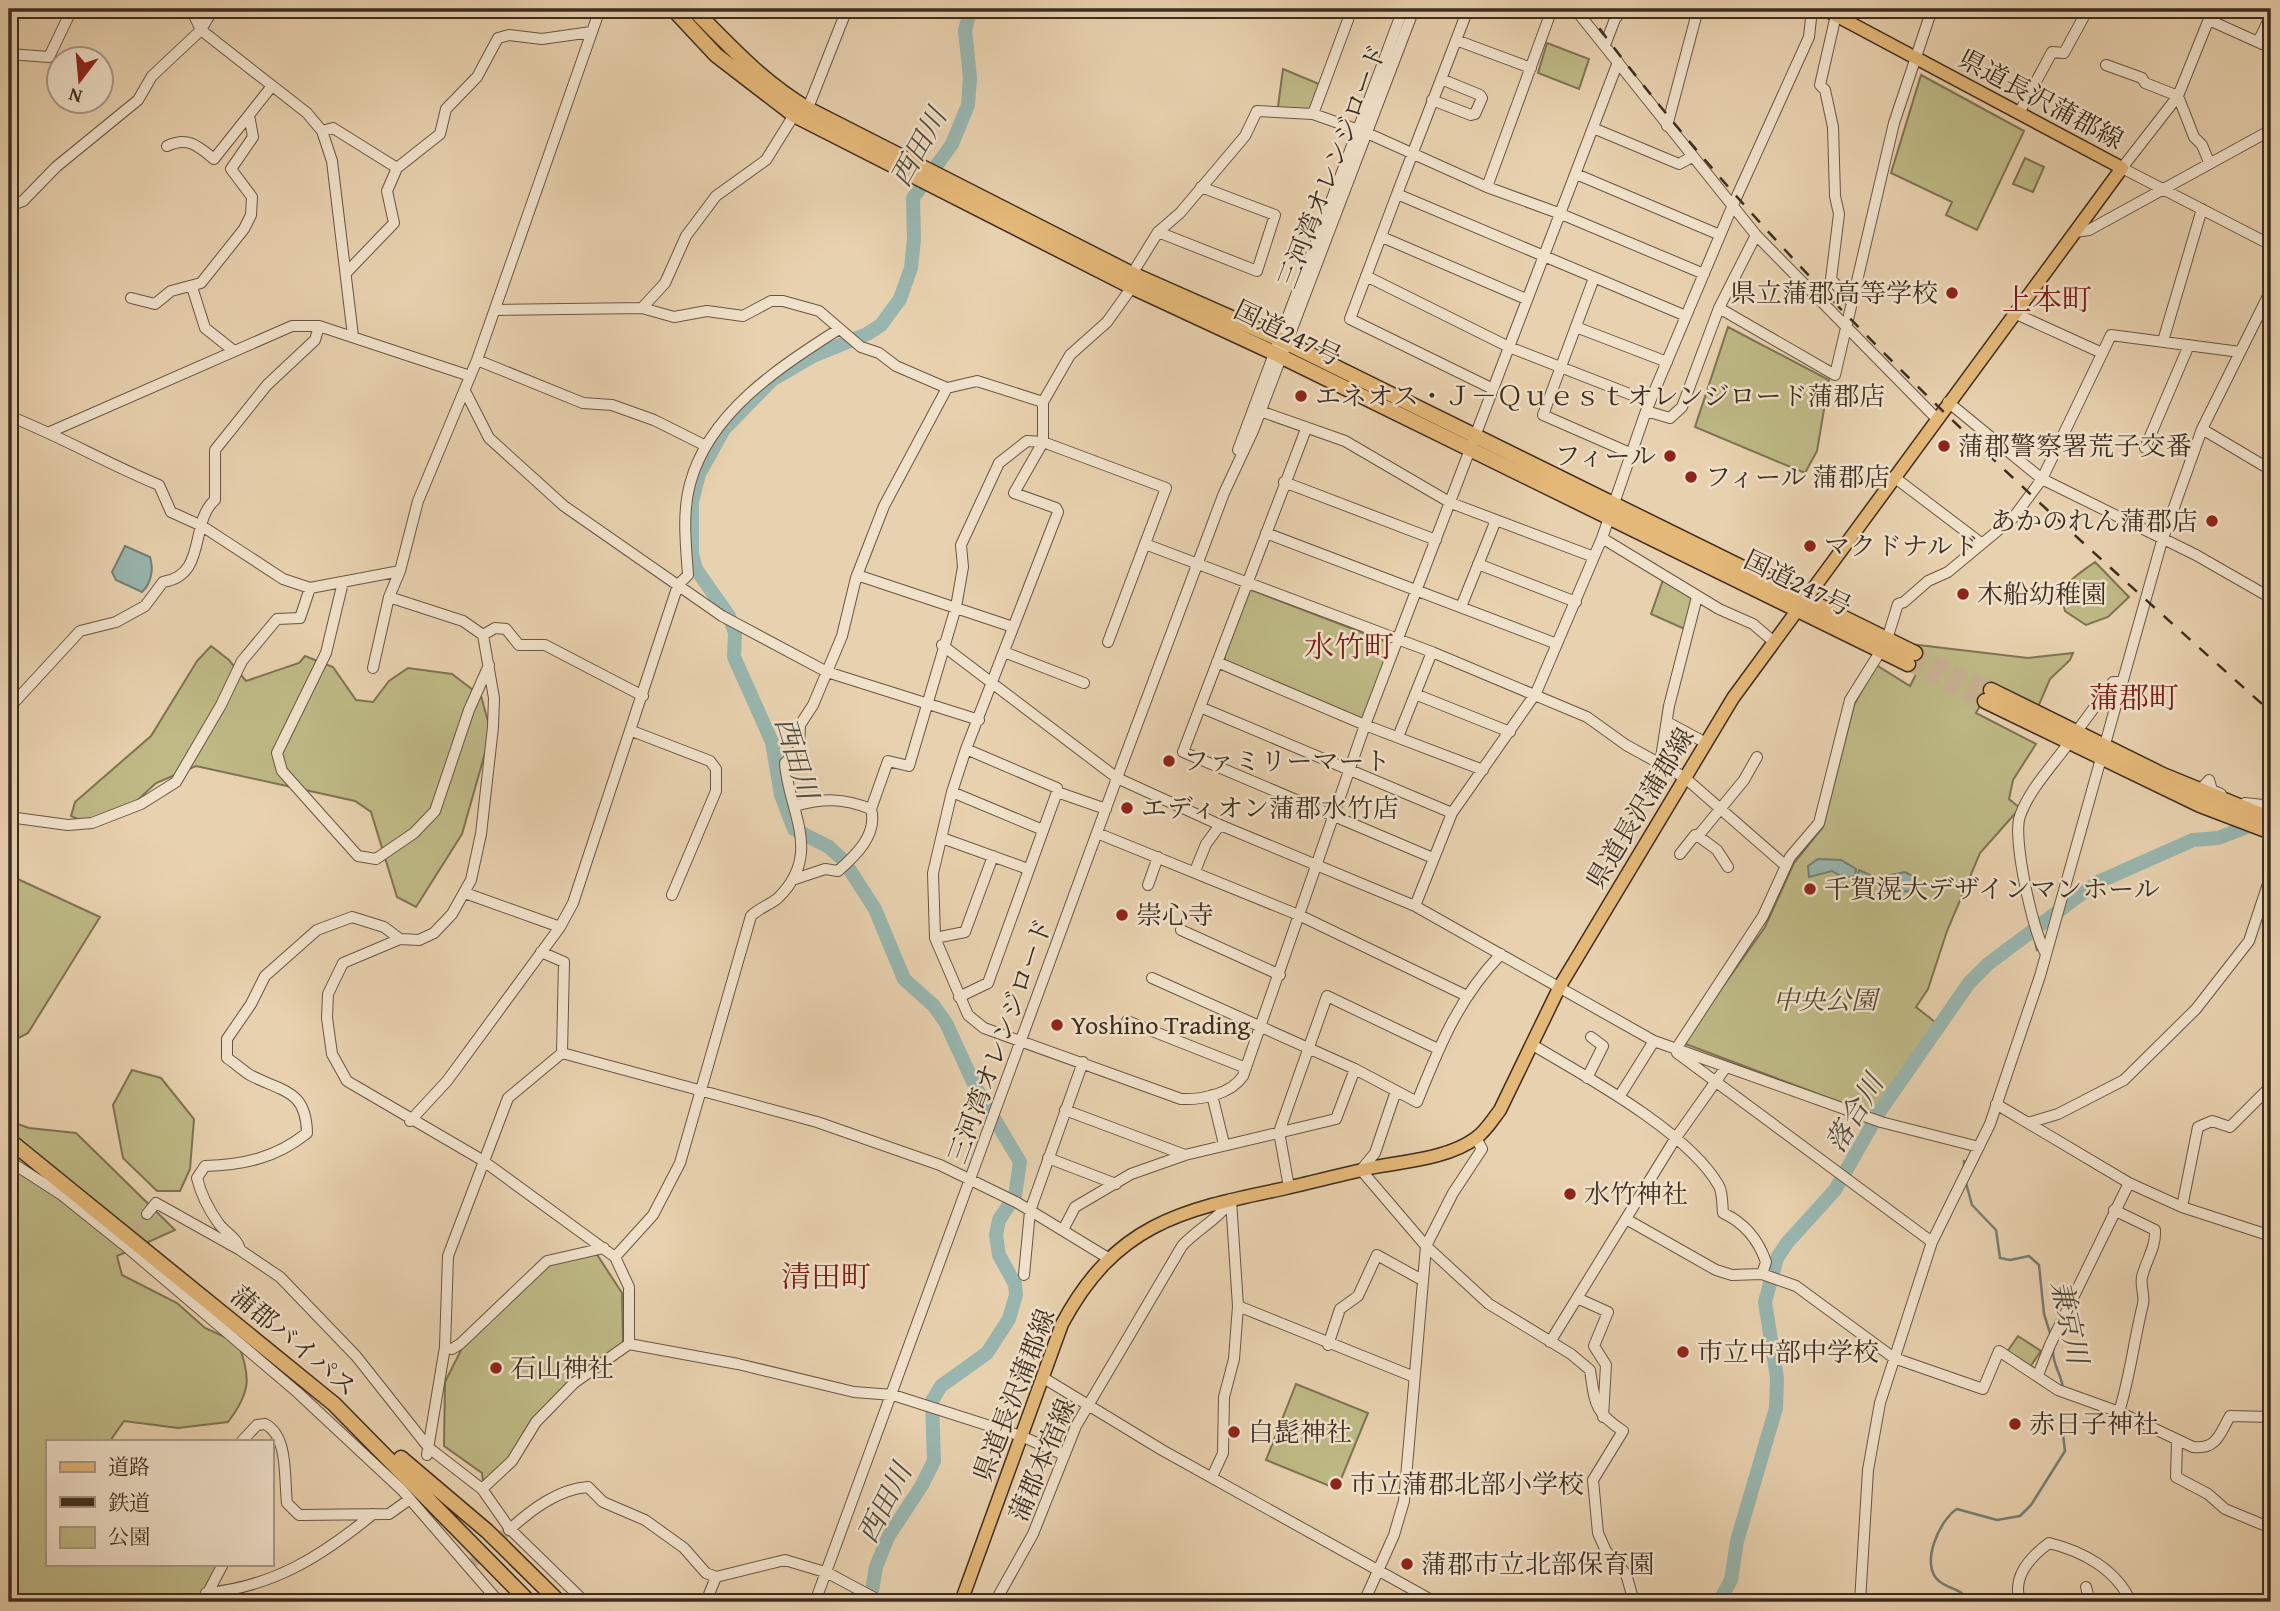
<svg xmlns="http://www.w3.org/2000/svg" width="2280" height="1611" font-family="'Gentium Book Plus','Noto Serif JP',serif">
<rect width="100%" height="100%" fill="#e8d1ae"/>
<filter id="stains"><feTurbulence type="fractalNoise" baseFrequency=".00286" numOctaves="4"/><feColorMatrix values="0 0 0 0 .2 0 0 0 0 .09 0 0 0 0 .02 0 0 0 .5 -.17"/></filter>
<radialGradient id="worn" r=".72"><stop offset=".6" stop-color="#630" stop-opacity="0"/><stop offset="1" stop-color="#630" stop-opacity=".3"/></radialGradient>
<path fill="#beb985" stroke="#7e7352" stroke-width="2" d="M1547 43 1589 59 1579 89 1538 73Z
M1283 69 1324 86 1313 114H1277Z
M1921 75 2024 131 1977 230 1946 215 1952 202 1891 173Z
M2025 158 2044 167 2033 192 2013 184Z
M1728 327 1829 380 1817 451 1805 473 1695 427Z
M2095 562 2129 597 2108 617 2086 625 2065 611C2057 584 2075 577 2095 562Z
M1663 580 1692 597 1687 630 1651 614Z
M1249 589 1392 644 1362 720 1226 662 1224 658Z
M1910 644 2028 658 2073 653 2070 660 2050 679 2038 707 1992 684 1976 713 2036 744 2013 780 2009 799 2020 808 1980 853 1947 931 1928 989 1916 1007 1935 1022V1031L1874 1115 1683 1043 1765 927 1794 863 1823 827 1854 705 1876 665 1910 686 1927 653Z
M211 646 229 660 246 681 299 663 305 656 333 667 356 700 373 702 389 681 408 668 452 674 481 696 491 732 462 834 416 907 397 897 371 812 355 801 196 766 156 783 127 810 92 826 71 816 75 802 151 736 197 661Z
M9 875 100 917 28 1033 9 1043Z
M132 1070 161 1078 194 1119 190 1169 180 1191H157L123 1158 113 1105Z
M9 1121 29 1128 76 1133 175 1230 117 1256 122 1275 177 1303 205 1328 238 1343C251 1377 251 1392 228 1422L178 1428 124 1421 110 1441H47V1564H221L202 1602H9Z
M596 1253 622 1293 623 1344 569 1381 532 1420 508 1460 483 1482 482 1473 444 1446 445 1382 462 1348 548 1264Z
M2018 1336 2041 1351 2030 1367 2007 1352Z
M1296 1384 1368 1413 1337 1489 1266 1460Z"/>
<path fill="#98b6af" stroke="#747f75" stroke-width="2" d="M125 546 150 557C154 569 151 584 142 592L116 580 112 572Z
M1818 859 1841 860 1856 869 1855 876 1844 878 1832 871 1809 877 1808 866Z
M1859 870 1876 878 1905 872 1918 879 1913 891 1888 892 1883 885H1872L1857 878Z"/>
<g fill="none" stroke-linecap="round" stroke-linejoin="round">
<path stroke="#747f75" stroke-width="2.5" d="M2034 936 2037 950
M1964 1161V1169
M1966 1183 1972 1205 1996 1230 2000 1258 2010 1260 2029 1256 2039 1265 2044 1314 2051 1336
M2053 1349C2052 1365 2062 1374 2063 1389
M1969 1602C1962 1588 1950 1590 1939 1581 1919 1565 1940 1519 1957 1509L1997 1520 2020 1516 2031 1505 2065 1451 2062 1426"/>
<path stroke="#98b6af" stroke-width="14" d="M870 1602 876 1567 888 1537 922 1485 934 1461 932 1401 941 1386 987 1353 1009 1319 1016 1295 1015 1284 999 1255 996 1235 999 1220 1015 1196 1020 1162 975 1086 946 1023 934 1006 904 979 875 909 844 861 829 847 794 829 781 795 772 742 734 657 735 633 729 616 696 569 692 554V502L699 474 724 429 772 380 813 356 867 334 881 325 900 299 911 268 914 240 913 198 952 144 968 105 970 78 965 30 971 9
M1719 1602 1731 1580 1737 1541 1776 1408 1777 1378 1765 1302 1777 1258 1787 1243 1835 1190 1880 1111 1969 983 1988 964 2096 883 2193 840 2218 838 2260 822"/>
<path stroke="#c6b091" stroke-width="10" stroke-dasharray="10 5" stroke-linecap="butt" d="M125 1241 147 1214
M469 1566 509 1530"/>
<path stroke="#c6b091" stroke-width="14" stroke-dasharray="14 7" stroke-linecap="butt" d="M1915 653 1991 690
M1908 664 1985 701"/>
<defs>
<path id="minor" d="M191 9 201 30 307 113 322 131 332 161 353 336
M1468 9 1397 194 1686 316
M1575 9 1756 235 1937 419
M1812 9 1809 37 1732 207 1646 411 1602 538 1536 693 1452 813 1415 906 1654 1041 1881 1122 1979 1147
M2213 9 2178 96 2122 168 2271 245
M1836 15 1820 85 1825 90 1833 127 1835 196 1839 214 1831 279 1852 303
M2209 20 2271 48
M1456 40 1531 68
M2258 42 2271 15
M1605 45 1615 19 1623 9
M9 54 49 57 72 9
M2106 65 2142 78 2145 83 2178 96 2194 137 2202 145 2209 162
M1432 100 1471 115 1475 114 1482 98 1480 95 1441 79
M806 113 847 9
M2019 113 2052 52 2064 53 2088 9
M1313 114 1352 9
M249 115 272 86
M1667 126 1698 9
M1593 128 1679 164 1692 157
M322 131 333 128 397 168
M1576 174 1720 235
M1487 187 1552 9
M9 206 23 201 56 167 138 100 152 76 201 30 213 9
M1158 232 1257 271 1275 215 1201 187
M2075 232 2089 230 2271 130
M1382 237 1526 299
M347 272 394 223 387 191 397 168 440 134 446 109 477 77 498 38 509 35 542 39 591 32
M1132 274 1158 232 1180 213 1245 136 1257 111 1313 114 1367 133 1487 187 1561 214 1704 274
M1366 276 1509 347 1650 402
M1594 278 1543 415 1630 453
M192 287 205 328 234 351
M131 298 155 304 171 291 201 283 244 229 251 215 252 197 231 169 253 137 249 115 214 159C198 146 188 136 167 146
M642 308 665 283 686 236 716 196 766 160 794 115
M1719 308 1835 375 1894 123 1932 9
M495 310 642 308 674 317 707 311 743 316 771 301H783L819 311 861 347 879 353 896 366 947 388 977 381 1043 402 1070 355 1107 322 1132 287
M2014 313 2102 353
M1576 327 1667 362
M2163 341 2202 209
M477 360 583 403 612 405 654 420 706 446
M1493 389 1618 62
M465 391 489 438 564 506 722 616 827 672 979 720
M1043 402V442L1014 493 1056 508 1058 512 966 749 952 792 933 873 935 938 968 1015 984 1028 1181 1099C1202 1100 1231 1094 1243 1076L1365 725 1493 389 1350 319 1397 194
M1948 402 2042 479 2196 555 2271 598
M1260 411 1345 441 1451 503 1594 557
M1646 411 1670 418 1682 407 1719 308 1756 235
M9 416C60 436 108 464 159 485L171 512 202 526 283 579 310 588 400 571
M1306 429 1183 752 1433 858
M2202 429 2271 470
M50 432 292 326H319L470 376
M2145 448 2189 345
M1238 450 1403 9
M1894 477 1981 543
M1284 482 1436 540
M1266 533 1557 644
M1602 538 1719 609 1753 624 1774 642
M1145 544 1432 652 1587 717 1626 745 1684 777 1786 866
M1478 564 1576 602
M857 575 1013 627
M343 582 326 653 277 753 282 771 358 856 376 859 414 833 435 811 469 710 489 665
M389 597 463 621 483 635 494 698 493 727 481 834 471 880 452 914 434 933 419 940 400 939 343 963 328 994 327 1018 332 1054 347 1081 482 1160 615 1257 629 1287V1344
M1461 607 1496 520
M483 635 495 628 506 629 519 645H545L643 696
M1887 639 1898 604 1904 602 1928 581 1948 572 2013 518 2042 479 2111 335 2240 352
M942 645 1117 778 1220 825 1415 906
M1004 652 1084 683
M1217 662 1365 725 1483 770
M373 668 389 597 400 571 418 501 477 360 600 9
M1415 694 1510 732
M1200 707 1452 813
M9 708 80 631 116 622 145 606 163 582C208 575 189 522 215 500V450L267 385 315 340 319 326
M1667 722 1706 743
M2080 727 2113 682H2121
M632 731 710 761 716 769V791L672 895
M1398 737 1432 652
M966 749 1057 788V792L1106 809
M1660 764 1669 706 1697 597
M2200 790 2209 780 2212 790 2221 794
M952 792 1043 830
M2245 803 2263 805 2271 802
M795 806C824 798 843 798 871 809L888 761 909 766 956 607 963 567 961 545 999 463 1027 441 1043 442 1166 488 1108 642
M9 817 68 825 92 823 141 804 176 782 221 705 242 661 277 619 300 618 310 588
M1097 833 1301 916 1467 996
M1698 836 1744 780 1757 757
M942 838 1028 869
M1680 854 1695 835 1698 836 1717 850 1728 867
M1195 871 1206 844 1220 825
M792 880 825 869 838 871C855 856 878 835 871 809
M1148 885 1158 857
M465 893 560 927
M1181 930 1280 975
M935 938 965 932 993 856
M2045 952C2033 932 2012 837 2020 816 2029 790 2052 766 2068 744
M1152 978 1355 1069 1417 1102C1440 1045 1458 999 1501 954
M959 997 988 983 1057 792
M1127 1021 1246 1068
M1531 1044C1585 1076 1689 1132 1719 1186 1723 1194 1722 1205 1723 1213 1745 1223 1758 1239 1766 1262L1762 1274
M1676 1049 1763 916 1790 857 1819 823 1850 700 1880 652
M562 1053 817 1122 940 1165 1016 1202 1108 1258
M1677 1053 1932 1242
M1587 1078 1603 1046 1591 1037
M1396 1091 1375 1153 1361 1170 1426 1246 1489 1304 1571 1354 1590 1370C1595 1403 1594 1412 1623 1431L1593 1480 1598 1533 1606 1551 1626 1574 1634 1602
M1212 1095 1224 1144
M1619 1097 1654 1041
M1996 1104 2129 1183 2182 1207 2271 1236
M410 1121 447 1081 560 927 573 903 678 585 688 575C686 546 682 513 690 484 709 412 780 367 839 329
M2028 1123 2058 1114 2124 1080 2196 1009 2249 941 2271 875
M1185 1155 1336 1119 1355 1069
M1048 1158 1116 1184
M9 1161 62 1195 123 1244 297 1392 402 1490 499 1602
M1289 1187 1279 1132 1327 996 1438 1049
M2182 1207 2198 1127 2212 1121 2230 1127 2271 1086
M2114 1210 2155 1230C2156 1248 2146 1260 2142 1277 2140 1286 2145 1295 2143 1304 2134 1340 2130 1377 2119 1412
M147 1214 156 1203 240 1250 280 1277 356 1356 429 1448 482 1489 512 1461 536 1422 574 1383 629 1344 738 1364 854 1392 893 1395 1021 1436 1064 1455
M1626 1219 1716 1270 1732 1275 1762 1274 1796 1286 1894 1358 1983 1389 1999 1351 2058 1390 2119 1412 2193 1447C2217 1450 2220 1433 2230 1416L2271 1417
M1063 1230 1075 1207 1131 1174 1185 1155 1065 1110
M240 1249C237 1238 226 1233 219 1224 209 1210 201 1195 197 1178L205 1166C243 1165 276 1158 307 1133 306 1089 282 1092 250 1075 242 1070 235 1063 227 1058V1039L251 1004 265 976 317 930 352 917 384 927 400 939
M615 1257 653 1215 680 1163 751 916C759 908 770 905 778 898 824 853 788 811 785 763L799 749 800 725 813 705 842 636 856 578 884 506 947 388
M1024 1275 1030 1211 1083 1062
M1577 1298 1608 1312 1594 1346 1606 1365 1603 1417
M1238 1306 1412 1376
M1550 1342 1675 1139 1726 1067
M1328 1345 1340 1309 1358 1296 1377 1255 1422 1280
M445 1347 452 1349 460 1344 547 1261 604 1248
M2038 1375 2050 1345 2129 1183
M1042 1377 1162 1450 1435 1602
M242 1441 257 1425 265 1424C289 1436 284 1480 287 1503L299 1515 389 1514 410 1499
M2177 1442 2176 1477 2208 1494 2225 1509 2271 1528
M427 1455 445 1347 448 1256 508 1098 562 1053 564 962 541 952
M1212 1477 1223 1453 1224 1397 1234 1359 1238 1306 1231 1200
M482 1489 510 1529 585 1602
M509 1530C531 1510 558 1489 588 1487L603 1502 645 1520 684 1548 706 1573 716 1577 785 1560 828 1573 882 1602
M2086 1587 2090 1602
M206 1593C273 1587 322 1556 373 1514
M203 1602 223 1564
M706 1602 716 1577
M815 1602 1117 778 1224 493 1253 431 1414 9
M995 1602 1033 1534 1076 1426 1182 1246C1197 1229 1221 1218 1231 1199
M1364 1602 1394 1535 1404 1501 1426 1246 1453 1193 1482 1149 1476 1138
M1860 1602 1868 1470 1880 1403 1932 1242 1990 1124 2040 976 2162 541 2202 429 2271 290
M2020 1602C2012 1577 2029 1558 2049 1543 2082 1551 2116 1569 2131 1602"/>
<path id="major" d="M961 1602 1062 1324C1115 1225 1179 1210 1282 1189 1313 1182 1343 1174 1375 1167 1407 1161 1449 1158 1476 1138 1486 1131 1493 1119 1500 1110L1560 986 1733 698 2122 168 1824 9"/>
<path id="highway" d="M673 9 716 55 794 115 1132 287 1274 353 1908 664
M693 9C730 46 762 82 808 109L1132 274 1279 339 1915 653
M1991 690 2163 775 2271 819
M1985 701 2200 805 2271 832
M9 1140 334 1404 529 1602
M401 1458 487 1531 559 1602"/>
</defs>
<use href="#minor" stroke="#685643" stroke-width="12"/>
<use href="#major" stroke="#3d2d1f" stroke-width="15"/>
<use href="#highway" stroke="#3d2d1f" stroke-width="17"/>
<use href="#minor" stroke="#f0e1ca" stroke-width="10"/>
<use href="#major" stroke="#e4b877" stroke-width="12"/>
<use href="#highway" stroke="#e4b877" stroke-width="14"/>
<path stroke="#3d2d1f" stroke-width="2.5" stroke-dasharray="12 12" stroke-linecap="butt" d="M1585 9C1782 277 2024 491 2271 712"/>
</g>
<g fill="#8f2418" stroke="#f0e1ca" stroke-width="2.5">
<circle cx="1952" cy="293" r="7"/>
<circle cx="1301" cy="396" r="7"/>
<circle cx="1944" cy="446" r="7"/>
<circle cx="1670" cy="456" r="7"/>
<circle cx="1691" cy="477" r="7"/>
<circle cx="2212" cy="521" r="7"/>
<circle cx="1810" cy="546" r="7"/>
<circle cx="1963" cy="594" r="7"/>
<circle cx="1169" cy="761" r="7"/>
<circle cx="1127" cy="808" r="7"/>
<circle cx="1810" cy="889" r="7"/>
<circle cx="1122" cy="915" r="7"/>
<circle cx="1057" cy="1025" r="7"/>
<circle cx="1570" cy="1194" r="7"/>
<circle cx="1683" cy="1352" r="7"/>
<circle cx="496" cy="1368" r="7"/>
<circle cx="2015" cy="1424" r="7"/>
<circle cx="1234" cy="1432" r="7"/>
<circle cx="1336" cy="1484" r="7"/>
<circle cx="1407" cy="1564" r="7"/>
</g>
<g text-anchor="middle" stroke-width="5" stroke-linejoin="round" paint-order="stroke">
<g font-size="26" fill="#3d2d1f" stroke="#f0e1ca">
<text transform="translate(2041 99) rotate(28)" y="9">県道長沢蒲郡線</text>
<text transform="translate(1332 166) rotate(-69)" y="9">三河湾オレンジロード</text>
<text transform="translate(1288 333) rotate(26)" y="9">国道247号</text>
<text transform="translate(1798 583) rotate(26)" y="9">国道247号</text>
<text transform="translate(1640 808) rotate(-59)" y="9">県道長沢蒲郡線</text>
<text transform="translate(1000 1041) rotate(-70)" y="9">三河湾オレンジロード</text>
<text transform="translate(294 1341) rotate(40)" y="9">蒲郡バイパス</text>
<text transform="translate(1014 1395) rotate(-69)" y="9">県道長沢蒲郡線</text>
<text transform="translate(1042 1460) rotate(-67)" y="9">蒲郡本宿線</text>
</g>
<g font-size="26" fill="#3d2d1f" stroke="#f0e1ca" text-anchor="start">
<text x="1938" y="302" text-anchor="end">県立蒲郡高等学校</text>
<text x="1315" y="405">エネオス・Ｊ－Ｑｕｅｓｔオレンジロード蒲郡店</text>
<text x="1958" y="455">蒲郡警察署荒子交番</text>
<text x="1656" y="465" text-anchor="end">フィール</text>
<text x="1705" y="486">フィール 蒲郡店</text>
<text x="2198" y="530" text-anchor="end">あかのれん蒲郡店</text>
<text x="1824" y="555">マクドナルド</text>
<text x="1977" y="603">木船幼稚園</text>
<text x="1183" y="770">ファミリーマート</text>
<text x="1141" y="817">エディオン蒲郡水竹店</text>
<text x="1824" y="898">千賀滉大デザインマンホール</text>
<text x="1136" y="924">崇心寺</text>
<text x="1071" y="1034">Yoshino Trading</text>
<text x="1584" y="1203">水竹神社</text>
<text x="1697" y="1361">市立中部中学校</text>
<text x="510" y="1377">石山神社</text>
<text x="2029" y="1433">赤日子神社</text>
<text x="1248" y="1441">白髭神社</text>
<text x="1350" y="1493">市立蒲郡北部小学校</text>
<text x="1421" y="1573">蒲郡市立北部保育園</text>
</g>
<g font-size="26" font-style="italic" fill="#574933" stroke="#f0e1ca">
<text x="1825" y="1009">中央公園</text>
</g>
<g font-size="28" font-style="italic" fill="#4f483c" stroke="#f0e1ca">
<text transform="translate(918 147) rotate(-61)" y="10">西田川</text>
<text transform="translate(797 758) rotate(73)" y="10">西田川</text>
<text transform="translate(1854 1113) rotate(-59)" y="10">落合川</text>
<text transform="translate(2070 1322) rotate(78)" y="10">兼京川</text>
<text transform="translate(884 1503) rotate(-63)" y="10">西田川</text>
</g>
<g font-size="30" fill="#7a1f14" stroke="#f0e1ca">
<text x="2047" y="310">上本町</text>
<text x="1349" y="657">水竹町</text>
<text x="2134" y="708">蒲郡町</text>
<text x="826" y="1287">清田町</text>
</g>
</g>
<rect width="2280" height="1611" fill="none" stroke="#e8d1ae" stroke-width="35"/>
<rect x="10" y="10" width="2259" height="1590" fill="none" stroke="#3d2d1f" stroke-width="3.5"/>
<rect x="18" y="18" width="2245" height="1576" fill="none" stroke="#3d2d1f" stroke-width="2"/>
<rect x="46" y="1440" width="228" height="126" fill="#f0e1ca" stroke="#a89986" stroke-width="2"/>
<rect x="60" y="1462" width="35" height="10" fill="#e4b877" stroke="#a89986" stroke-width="2"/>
<text x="108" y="1474" font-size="21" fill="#3d2d1f">道路</text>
<rect x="60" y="1497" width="35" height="10" fill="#3d2d1f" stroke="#a89986" stroke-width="2"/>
<text x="108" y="1510" font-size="21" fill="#3d2d1f">鉄道</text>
<rect x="60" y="1527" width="35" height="21" fill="#beb985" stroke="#a89986" stroke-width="2"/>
<text x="108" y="1544" font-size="21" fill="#3d2d1f">公園</text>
<g transform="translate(80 80) rotate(196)"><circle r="33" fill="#f0e1ca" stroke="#a89986" stroke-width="2"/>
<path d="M0-5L12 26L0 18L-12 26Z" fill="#8f2418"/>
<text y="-10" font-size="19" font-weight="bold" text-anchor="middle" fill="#3d2d1f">N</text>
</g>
<rect width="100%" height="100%" filter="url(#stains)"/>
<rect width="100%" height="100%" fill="url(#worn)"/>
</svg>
